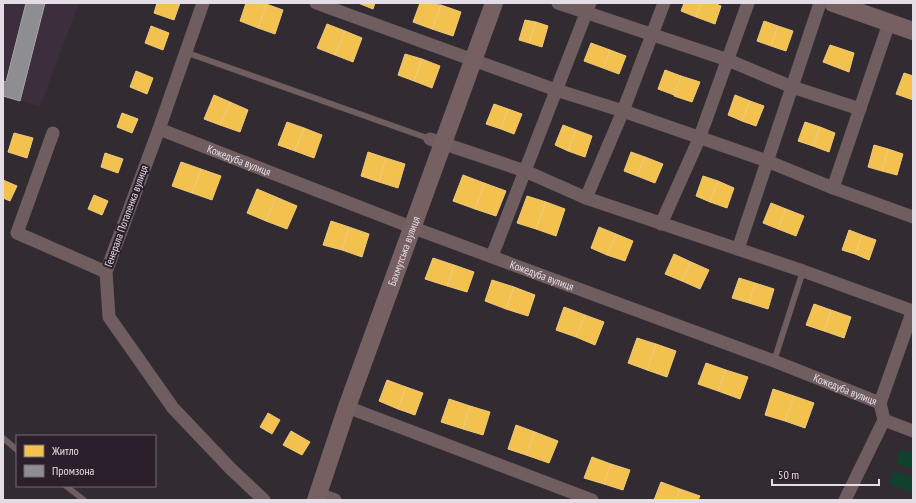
<svg xmlns="http://www.w3.org/2000/svg" width="916" height="503" font-family="'PT Sans Narrow',sans-serif">
<rect width="100%" height="100%" fill="#322c32"/>
<path fill="#3c2e3d" d="M3 3H79L40 106 3 97Z"/>
<path fill="#10412f" d="M901 449 913 453V469L896 463Z
M894 471 913 478V493L889 484Z"/>
<path fill="#f2c14e" stroke="#eec97c" d="M157 3H180L174 20 154 13Z
M246 3 266 4 258 28 240 21Z
M358 3H375L373 9Z
M420 3 441 5 432 29 413 22Z
M684 3H701L696 17 681 11Z
M701 3H714L721 6 715 24 696 17Z
M266 4 283 10 275 34 258 28Z
M441 5 461 12 453 36 432 29Z
M525 20 536 22 529 43 519 40Z
M764 21 778 26 771 46 757 41Z
M536 22 548 26 542 47 529 43Z
M327 24 345 31 335 55 317 48Z
M151 26 169 33 163 50 145 43Z
M778 26 793 31 786 51 771 46Z
M345 31 362 38 353 62 335 55Z
M591 43 610 50 603 68 584 61Z
M830 45 854 53 849 72 823 62Z
M610 50 626 56 619 74 603 68Z
M405 54 422 59 414 81 398 75Z
M422 59 440 66 432 88 414 81Z
M665 70 681 76 674 95 658 89Z
M136 71 153 78 147 94 130 87Z
M904 73 913 76V100L896 94Z
M681 76 700 82 692 102 674 96Z
M214 95 230 102 220 125 204 119Z
M735 95 750 101 742 121 728 115Z
M750 101 764 106 756 126 742 121Z
M230 102 248 110 240 132 220 125Z
M494 104 508 109 501 129 486 124Z
M508 109 522 114 514 134 501 129Z
M122 113 138 119 132 133 117 127Z
M287 122 304 128 295 151 278 145Z
M805 122 820 127 813 146 798 141Z
M563 125 576 130 568 151 555 145Z
M820 127 835 133 829 152 813 146Z
M304 128 322 135 314 158 295 151Z
M576 130 592 136 585 157 568 151Z
M14 133 33 138 27 158 8 152Z
M874 145 888 149 882 171 868 167Z
M888 149 903 154 897 175 882 171Z
M368 152 386 158 379 182 361 176Z
M631 152 645 157 637 176 624 171Z
M105 153 123 159 118 173 101 167Z
M645 157 663 164 655 183 637 176Z
M386 158 405 164 398 188 379 182Z
M181 162 201 169 192 193 172 186Z
M201 169 221 176 212 200 192 193Z
M463 175 484 183 475 209 453 201Z
M703 176 718 181 710 202 696 196Z
M3 180 17 186 10 201 3 198Z
M718 181 734 188 727 208 710 202Z
M484 183 506 191 496 216 475 209Z
M257 189 276 197 266 221 247 213Z
M94 195 108 201 102 215 88 209Z
M527 196 546 202 536 229 517 223Z
M276 197 297 206 287 229 266 221Z
M546 202 565 209 556 236 536 229Z
M771 203 786 209 778 229 763 223Z
M786 209 804 216 796 236 778 229Z
M331 221 349 227 342 250 323 245Z
M349 227 369 234 362 257 342 250Z
M599 227 616 234 607 255 591 248Z
M849 230 862 235 855 254 842 250Z
M616 234 633 241 625 261 607 255Z
M862 235 876 240 869 260 855 254Z
M674 254 691 262 682 281 665 274Z
M433 258 454 265 447 286 425 279Z
M691 262 709 270 700 289 682 281Z
M454 265 474 272 467 292 447 286Z
M739 278 755 283 749 303 732 298Z
M492 280 514 287 506 309 485 301Z
M755 283 774 289 768 309 749 303Z
M514 287 535 295 528 316 506 309Z
M814 304 831 310 824 331 806 325Z
M564 307 585 315 576 337 556 330Z
M831 310 851 317 844 338 824 331Z
M585 315 604 322 595 345 576 337Z
M637 338 656 344 647 370 628 363Z
M656 344 676 351 667 377 647 370Z
M706 363 726 370 718 391 698 384Z
M726 370 748 377 740 399 718 391Z
M387 380 406 387 398 409 379 401Z
M406 387 423 393 415 415 398 409Z
M773 389 794 396 785 421 765 415Z
M794 396 814 403 805 428 785 421Z
M449 399 470 406 463 429 441 422Z
M470 406 490 412 483 435 463 429Z
M268 413 280 420 272 434 260 427Z
M516 425 535 432 526 455 508 449Z
M291 431 310 442 302 455 283 445Z
M535 432 558 441 549 463 526 455Z
M592 457 611 464 604 484 584 478Z
M611 464 630 470 623 490 604 484Z
M661 482 680 489 676 500H654Z
M680 489 700 496 698 500H676Z"/>
<path fill="#8d8d92" stroke="#a7a5ab" d="M26 3H45L20 101 3 96V81L6 82Z"/>
<g fill="none" stroke-linecap="round" stroke-linejoin="round">
<path stroke="#6f5d60" stroke-width="6" d="M185 52 430 139
M774 361 803 271
M3 438 17 450
M66 486 84 500"/>
<g stroke="#6f5d60" stroke-width="13">
<path d="M203 3 159 129 106 272 109 317 173 408 231 469 264 500"/>
<path d="M316 3 556 90 623 111 767 161 833 188 913 217"/>
<path d="M558 3 728 60 792 87 860 109"/>
<path id="s1" d="M159 129 411 227 774 361 880 403 884 420 913 431"/>
<path d="M53 133 17 233 106 272"/>
<path d="M430 139 525 171 586 198 803 271 913 311"/>
<path d="M833 188 889 23"/>
<path d="M586 198 623 111 664 3"/>
<path d="M661 224 699 139 748 3"/>
<path d="M738 249 820 3"/>
<path d="M492 256 590 3"/>
<path d="M880 403 913 310"/>
<path d="M347 407 592 500"/>
<path d="M318 494 335 500"/>
<path d="M845 500 884 420"/>
</g>
<g stroke="#766062" stroke-width="18">
<path d="M833 3 913 31"/>
<path id="s2" d="M316 500 347 407 494 3"/>
</g>
</g>
<g text-anchor="middle" stroke-width="4" stroke-linejoin="round" paint-order="stroke">
<g font-size="11" fill="#e5dde6" stroke="#2a1f2b">
<text dy="4" stroke="none"><textPath href="#s1" startOffset="86">Кожедуба вулиця</textPath></text>
<text transform="translate(126 216) rotate(-70)" y="4">Генерала Потапенка вулиця</text>
<text dy="4" stroke="none"><textPath href="#s2" startOffset="264">Бахмутська вулиця</textPath></text>
<text dy="4" stroke="none"><textPath href="#s1" startOffset="410">Кожедуба вулиця</textPath></text>
<text dy="4" stroke="none"><textPath href="#s1" startOffset="734">Кожедуба вулиця</textPath></text>
</g>
</g>
<rect width="916" height="503" fill="none" stroke="#e5dde6" stroke-width="8"/>
<rect x="16" y="435" width="140" height="52" fill="#2a1f2b" stroke="#756b76"/>
<rect x="24" y="445" width="20" height="12" fill="#f2c14e" stroke="#756b76"/>
<text x="52" y="455" font-size="12" fill="#e5dde6">Житло</text>
<rect x="24" y="465" width="20" height="12" fill="#8d8d92" stroke="#756b76"/>
<text x="52" y="475" font-size="12" fill="#e5dde6">Промзона</text>
<path d="M772 479v6h107v-6" fill="none" stroke="#e5dde6" stroke-width="2"/>
<text x="778" y="479" font-size="12" fill="#e5dde6" stroke="#2a1f2b" stroke-width="3" paint-order="stroke">50 m</text>
</svg>
